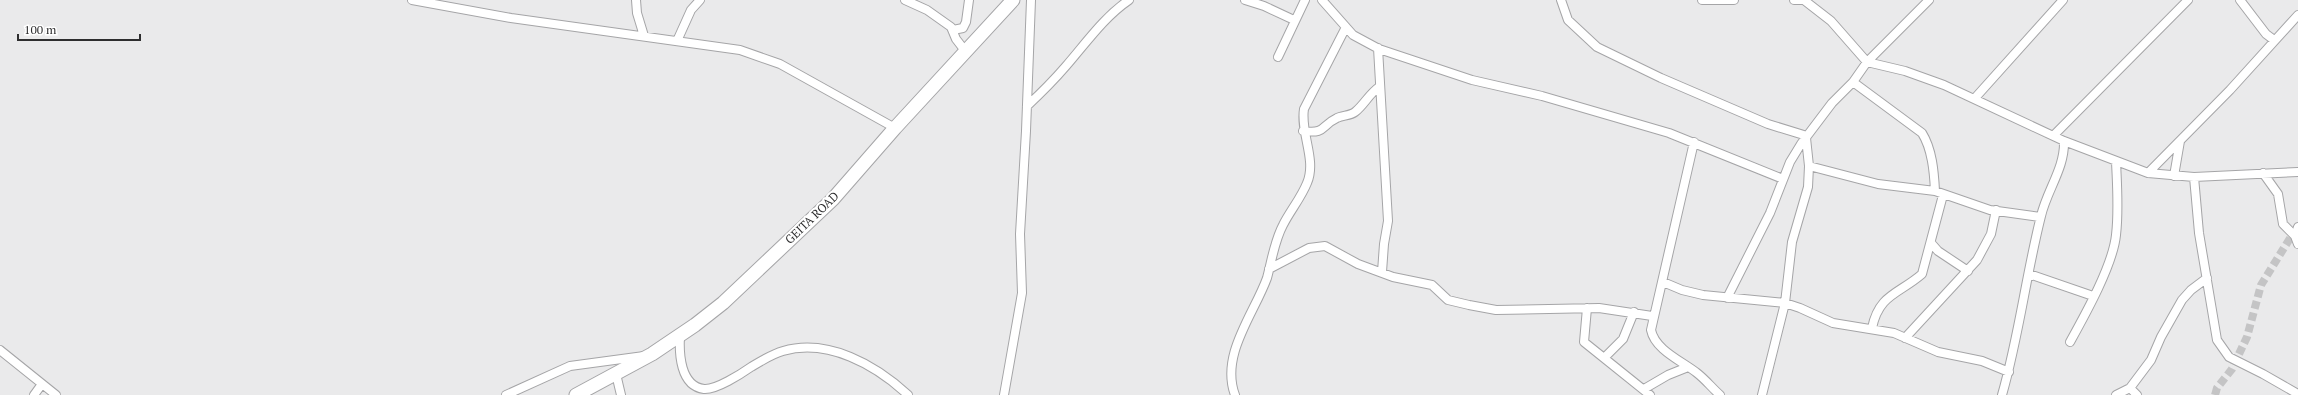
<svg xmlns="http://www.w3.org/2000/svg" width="2298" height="395" font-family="'PT Serif',serif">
<rect width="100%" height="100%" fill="#eaeaeb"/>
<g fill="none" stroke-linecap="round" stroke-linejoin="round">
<path stroke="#c4c4c5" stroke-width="8" stroke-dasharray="8 4" stroke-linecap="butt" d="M2215 395 2217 388 2232 369 2247 337 2261 285 2292 235"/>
<defs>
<path id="minor" d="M412 0 511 18 740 50 780 64 895 128
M636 0 637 13 644 36
M905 0 927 10 951 27 956 39 966 52
M1245 0 1264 6 1294 20
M1322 0 1353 35 1379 49 1472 80 1542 96 1669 133 1783 179
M1561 0 1568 20 1597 47 1661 78 1768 124 1807 136
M1702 0H1734
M1794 0H1805
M1804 0 1831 21 1867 62 1905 71 1944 85 2064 141 2148 173 2194 177 2298 172
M2240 0 2266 34 2274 40
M953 30 963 28 966 22 969 0
M677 41 691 10 700 0
M1378 48 1388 221 1384 244 1382 272
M1278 57 1305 0
M1853 82 1922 133C1932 149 1934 171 1935 191
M1975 98 2063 0
M1027 106C1041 93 1054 80 1066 66 1086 43 1104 17 1129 0
M1303 131C1327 134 1320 126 1337 118 1342 115 1350 116 1355 112 1364 105 1369 94 1379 87
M2054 135 2188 0
M1694 142 1651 330C1655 350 1682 361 1697 373 1706 380 1712 388 1720 395
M1809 166 1878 184 1935 191 1990 210 2040 217
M2148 173 2230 90 2298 15
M2263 173 2278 194 2283 224 2295 236
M2174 176 2180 141
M2194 177 2199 233 2217 340 2229 357 2263 374 2298 394
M2298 227 2295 236 2298 244
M1931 243 1938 251 1968 271
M1269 269 1309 248 1325 246 1358 264 1393 277 1432 285 1448 300 1469 305 1496 310 1599 308 1652 316
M2029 274 2093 296
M1663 282 1682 290 1703 295 1785 303 1800 308 1833 323 1894 333 1938 352 1982 361 2009 372
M1727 298 1770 213 1790 162 1801 144 1832 103 1853 82 1867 62 1929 0
M1587 308 1584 342 1650 395
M1872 328C1879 294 1899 294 1922 274L1943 195
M680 336C679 353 680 386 704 389 716 390 741 374 751 367 761 361 772 354 783 351 828 338 876 365 908 395
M1905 338 1977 260 1991 234 1996 210
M2070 342C2085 315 2113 265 2116 235 2119 210 2117 186 2116 161
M0 350 56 395
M1604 358 1623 339 1634 312
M616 374 621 395
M2130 388 2137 395
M1644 389 1668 375 1688 367
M34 395 42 384
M506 395 570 366 644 356
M1004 395 1022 293 1020 234 1026 131 1031 0
M1235 395C1220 355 1254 314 1267 278 1272 260 1274 242 1283 225 1290 211 1301 198 1307 183 1317 160 1300 133 1304 109L1346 27
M1762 395 1785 303 1792 242 1808 187 1809 166 1806 138
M2002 395C2019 336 2026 275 2041 216 2047 190 2065 168 2064 141
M2116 395 2130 388 2151 360 2161 337 2182 300 2191 290 2207 278"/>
<path id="trunk" d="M576 395 652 354 695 325 723 303 833 199 895 128 1013 0"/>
</defs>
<use href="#minor" stroke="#a5a5a7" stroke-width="10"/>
<use href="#trunk" stroke="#a5a5a7" stroke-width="15"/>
<use href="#minor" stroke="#fff" stroke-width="8"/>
<use href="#trunk" stroke="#fff" stroke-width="13"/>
</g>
<g text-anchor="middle" stroke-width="4" stroke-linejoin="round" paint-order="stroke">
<g font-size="12" fill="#2e2e2f" stroke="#fff">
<text transform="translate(812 218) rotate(-44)" y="4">GEITA ROAD</text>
</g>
</g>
<path d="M18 34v6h122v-6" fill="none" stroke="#2e2e2f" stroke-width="2"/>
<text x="24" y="34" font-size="12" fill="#2e2e2f" stroke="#ffffff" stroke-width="3" paint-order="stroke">100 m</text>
</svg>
